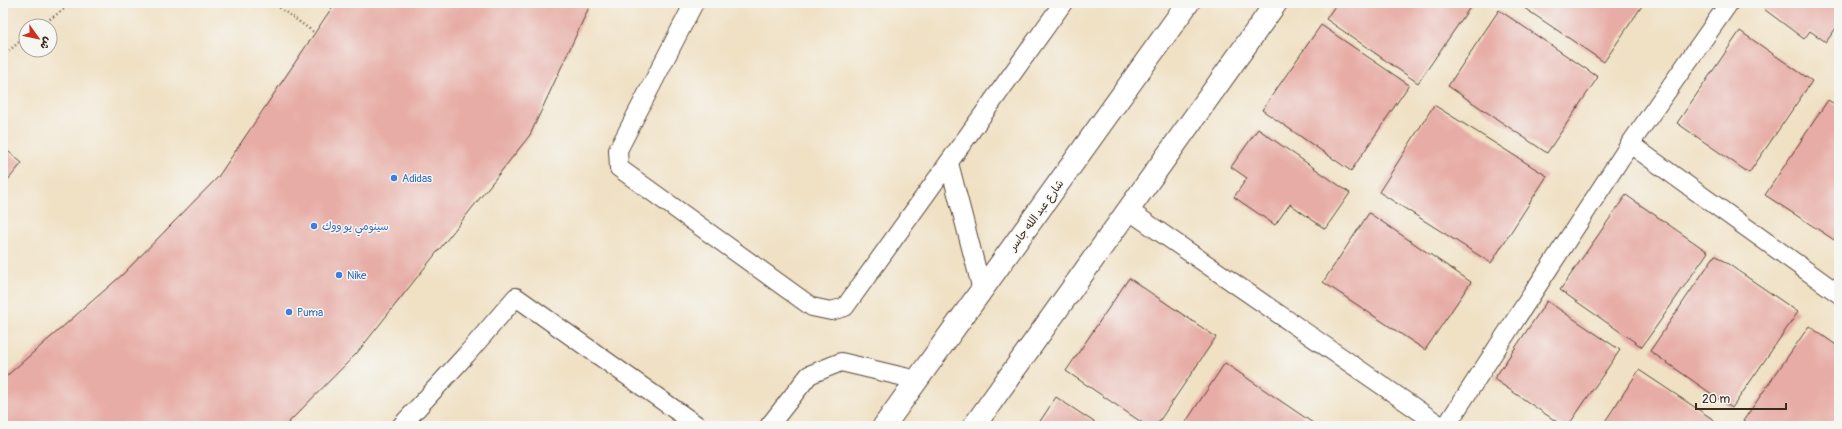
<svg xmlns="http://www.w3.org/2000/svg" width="1842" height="429" font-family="Pangolin,'Playpen Sans Arabic',sans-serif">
<rect width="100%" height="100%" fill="#f6f6f2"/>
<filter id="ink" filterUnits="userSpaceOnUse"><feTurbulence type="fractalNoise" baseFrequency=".025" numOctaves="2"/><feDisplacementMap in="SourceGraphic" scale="8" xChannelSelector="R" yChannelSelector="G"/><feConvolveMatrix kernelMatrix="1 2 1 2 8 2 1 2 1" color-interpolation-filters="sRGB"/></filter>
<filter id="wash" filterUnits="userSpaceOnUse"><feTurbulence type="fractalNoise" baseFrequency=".012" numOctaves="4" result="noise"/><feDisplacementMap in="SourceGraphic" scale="16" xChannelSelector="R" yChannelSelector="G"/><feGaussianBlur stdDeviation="0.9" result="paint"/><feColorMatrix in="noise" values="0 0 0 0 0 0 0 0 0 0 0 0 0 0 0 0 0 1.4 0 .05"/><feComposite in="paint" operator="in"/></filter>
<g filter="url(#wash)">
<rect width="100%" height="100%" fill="#f0e1c5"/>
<g id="blocks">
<path fill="#e7aca5" d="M335 3H591L530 135 357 353 285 426H3V379L122 275 218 177Z
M1337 3H1473L1418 83 1326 19Z
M1517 3H1644L1604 62Z
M1769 3H1839V24L1826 42 1810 31 1804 39 1764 9Z
M1499 10 1598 77 1547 153 1448 86Z
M1321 25 1409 85 1351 171 1262 110Z
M1740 31 1812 81 1749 173 1677 123Z
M1828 100 1839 107V243L1765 195Z
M1434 105 1547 176 1491 263 1379 192Z
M1258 129 1350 193 1325 229 1290 204 1275 225 1234 197 1247 178 1231 167Z
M3 147 22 163 3 186Z
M1626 195 1708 252 1642 347 1560 290Z
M1369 213 1471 282 1425 350 1323 282Z
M1715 255 1798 312 1732 408 1650 351Z
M1129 278 1216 337 1156 426H1147L1066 371Z
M1547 301 1620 350 1568 426H1563L1494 379Z
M1809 326 1839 347V426H1750L1743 421Z
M1225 363 1313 423 1311 426H1183Z
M1639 370 1714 420 1710 426H1602Z
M1056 397 1100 426H1037Z"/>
</g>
</g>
<g filter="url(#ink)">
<use href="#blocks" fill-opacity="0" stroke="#564537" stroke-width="1"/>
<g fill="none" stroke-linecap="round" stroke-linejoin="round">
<defs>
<path id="service" d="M694 3 618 150 619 168 812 307 831 311 845 307 1063 3
M1630 144 1839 294
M949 163 982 290
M1128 210 1441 426
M401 426 466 355 516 297 698 426
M769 426 809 375 841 362 917 380
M1446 426 1630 144 1729 3"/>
<path id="minor" d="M884 426 1188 3
M974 426 1276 3"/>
</defs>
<use href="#service" stroke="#564537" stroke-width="20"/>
<use href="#minor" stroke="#564537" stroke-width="24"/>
<path stroke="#564537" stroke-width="2.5" stroke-dasharray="1 3" stroke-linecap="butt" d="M273 3 315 33
M40 26 73 3
M3 56 26 36"/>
<use href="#service" stroke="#fff" stroke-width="18"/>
<use href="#minor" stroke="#fff" stroke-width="22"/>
</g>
</g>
<g fill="#3f7fe0" stroke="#f6f6f2" stroke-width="1.5">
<circle cx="394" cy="178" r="4"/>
<circle cx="314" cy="226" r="4"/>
<circle cx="339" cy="275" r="4"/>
<circle cx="289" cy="312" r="4"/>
</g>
<g text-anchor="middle" stroke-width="3" stroke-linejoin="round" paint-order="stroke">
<g font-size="11" fill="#366cbe" stroke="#f6f6f2" text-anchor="start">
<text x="402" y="182">Adidas</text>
<text x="322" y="230">سينومي يو ووك</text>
<text x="347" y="279">Nike</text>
<text x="297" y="316">Puma</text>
</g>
<g font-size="11" fill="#3b2a1e" stroke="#f6f6f2">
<text transform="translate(1036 215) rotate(-54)" y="4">شارع عبد الله جاسر</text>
</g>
</g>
<rect width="1842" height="429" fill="none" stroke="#f6f6f2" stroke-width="16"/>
<g transform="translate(38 38) rotate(123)"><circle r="19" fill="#f6f6f2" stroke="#aba49d"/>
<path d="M0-3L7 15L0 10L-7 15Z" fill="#c8321e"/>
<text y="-6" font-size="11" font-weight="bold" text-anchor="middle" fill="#3b2a1e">ش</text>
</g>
<path d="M1696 403v6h90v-6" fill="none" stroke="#3b2a1e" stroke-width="2"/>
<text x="1702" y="403" font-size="12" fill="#3b2a1e" stroke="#f6f6f2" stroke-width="3" paint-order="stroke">20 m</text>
</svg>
